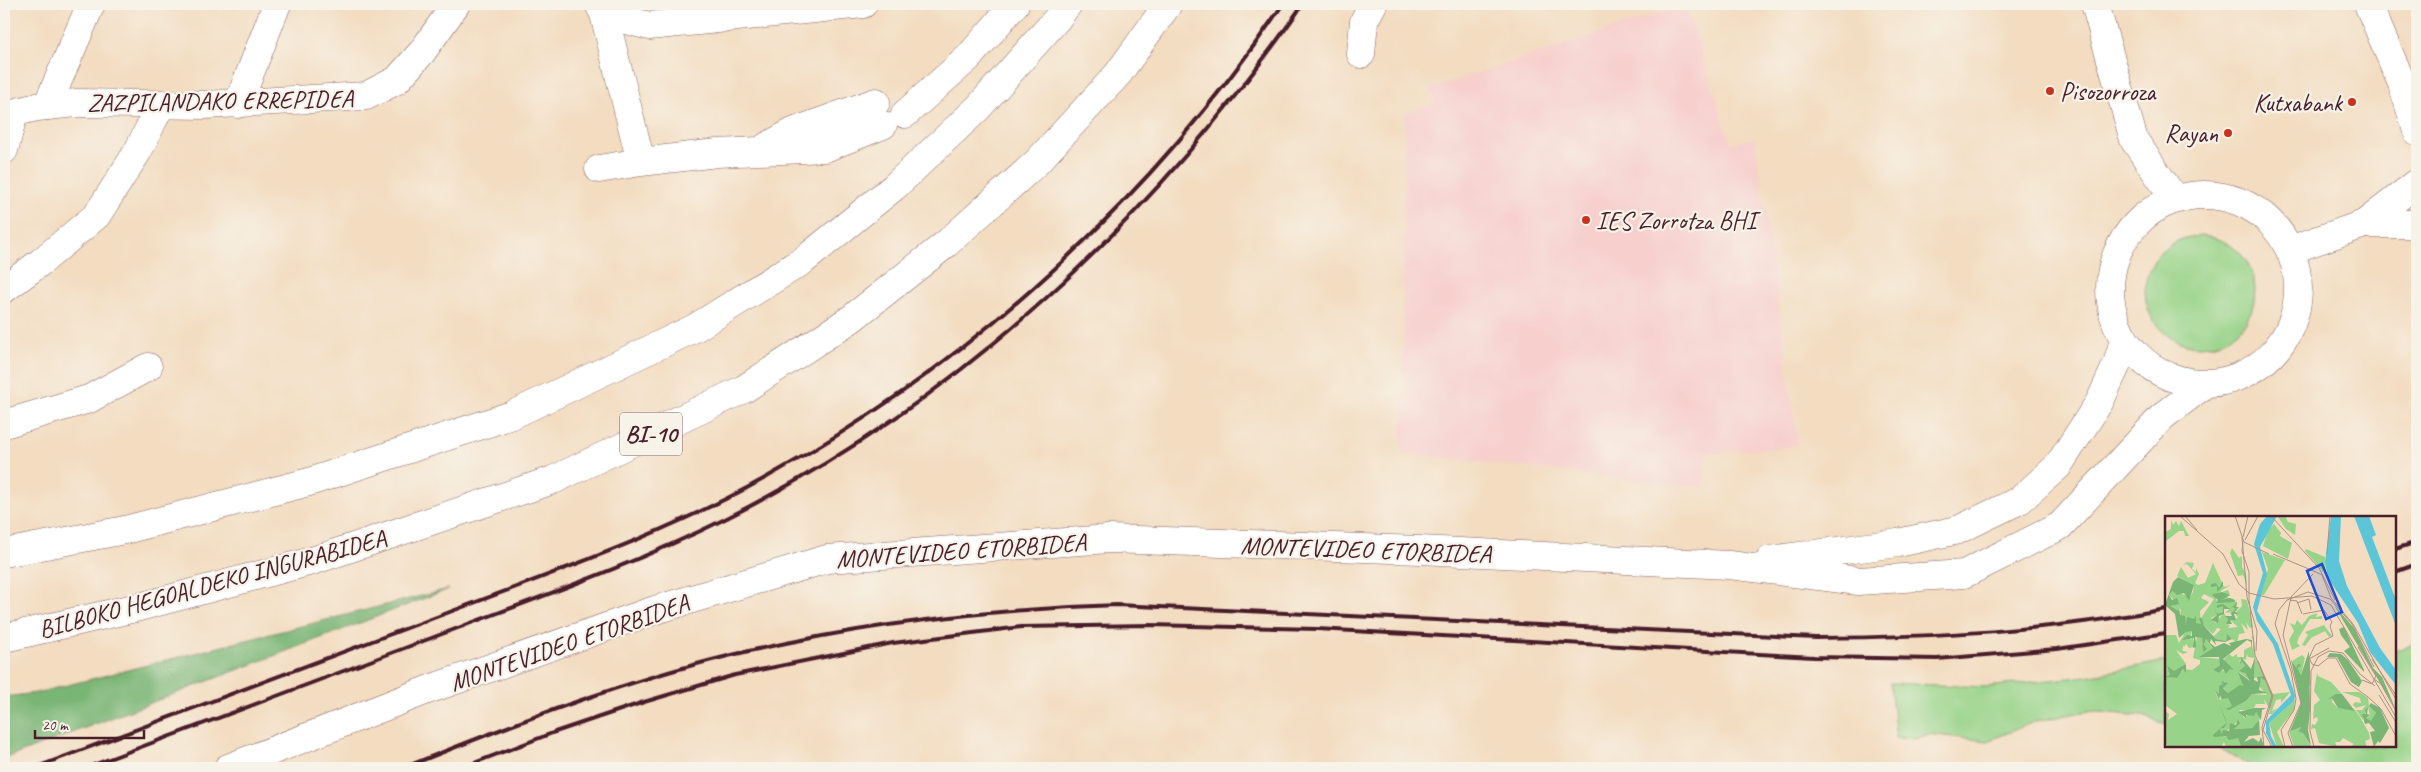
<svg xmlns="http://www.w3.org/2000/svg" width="2421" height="772" font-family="Caveat,sans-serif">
<rect width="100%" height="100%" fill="#f7f3e8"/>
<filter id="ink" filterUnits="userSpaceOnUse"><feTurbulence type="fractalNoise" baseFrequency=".02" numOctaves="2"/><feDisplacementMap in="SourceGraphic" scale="10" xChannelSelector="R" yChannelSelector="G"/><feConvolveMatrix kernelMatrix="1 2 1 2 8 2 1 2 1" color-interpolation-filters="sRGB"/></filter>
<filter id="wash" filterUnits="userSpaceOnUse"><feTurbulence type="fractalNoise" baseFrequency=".0096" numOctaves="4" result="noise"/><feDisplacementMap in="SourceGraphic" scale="20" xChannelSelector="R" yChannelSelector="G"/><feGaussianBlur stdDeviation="1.12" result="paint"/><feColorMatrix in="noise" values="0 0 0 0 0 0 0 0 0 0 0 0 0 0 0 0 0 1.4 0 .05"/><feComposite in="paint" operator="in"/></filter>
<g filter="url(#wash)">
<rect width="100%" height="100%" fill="#f3dcc0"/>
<path fill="#f7d0ce" d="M1685 5 1731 143 1755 138 1798 446 1707 453 1703 488 1411 454 1402 456 1405 113 1434 103 1430 89Z"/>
<path fill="#97d388" stroke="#70795a" d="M2145 291a55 55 0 1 1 110 0a55 55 0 1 1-110 0Z
M2417 642V768H2254L2216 746H2395V650H2401Z
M2166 661V724L2143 716 2088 711 2036 721 1988 741 1928 734 1915 739 1896 738 1890 683 1987 687 2087 676Z"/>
<path fill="#79b574" stroke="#626a50" d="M449 589 4 759V697L36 693Z"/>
</g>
<g filter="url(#ink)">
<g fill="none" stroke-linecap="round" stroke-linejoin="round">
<defs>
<path id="street" d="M599 4 604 14 641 162 717 153 825 148 883 125
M2368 4 2403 86 2417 131
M604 14 649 26 863 4
M1361 54 1364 21 1373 4
M238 104 277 4
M47 106 91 4
M905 114 968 58 1015 4
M766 147 793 132 876 102
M4 150 14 113
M599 169 641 162
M2364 224H2417
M4 289 41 262 97 215 138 151 161 104
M4 424 89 399 148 367"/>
<path id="secondary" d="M2095 4 2134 140 2174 198
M4 115 37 107 77 103 205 105 366 96 397 80 422 52 456 4"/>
<path id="primary" d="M2110 289a94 94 0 1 1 188 0a94 94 0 1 1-188 0Z
M2290 250 2364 224 2417 183
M1770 560 1898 543 1958 530 2020 500 2058 466 2100 401 2117 364 2124 340
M228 768 430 689 655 610 827 559 1109 539 1420 550 1729 565 1859 581 1964 574 2060 526 2162 417 2205 384"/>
<path id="highway" d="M4 553 125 530 309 482 512 415 695 328 804 260 894 187 978 108 1056 20 1068 4
M4 638 139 607 312 561 553 480 744 389 851 319 946 244 1036 163 1118 74 1168 4"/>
</defs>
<use href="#street" stroke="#85615f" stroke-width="29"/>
<use href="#secondary" stroke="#85615f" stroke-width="29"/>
<use href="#primary" stroke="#85615f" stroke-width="29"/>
<use href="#highway" stroke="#85615f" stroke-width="29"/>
<use href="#street" stroke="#fff" stroke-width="28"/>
<use href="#secondary" stroke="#fff" stroke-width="28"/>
<use href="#primary" stroke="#fff" stroke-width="28"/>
<use href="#highway" stroke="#fff" stroke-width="28"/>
<path stroke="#4a1f2b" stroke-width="4" d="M2395 549 2417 542
M2395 572 2417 564
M34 768C177 714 321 661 463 607 566 568 671 531 767 477 972 363 1152 198 1283 4
M85 768C209 721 334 675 458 628 548 594 639 562 725 519 960 401 1154 219 1303 4
M403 768C510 725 620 682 732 655 858 625 988 609 1117 605L1816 638C1934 637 2050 631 2166 609
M461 768 555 732 644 702 735 675 893 643 1021 627 1149 625 1317 629 1814 657 1937 659 2057 649 2166 633"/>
</g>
</g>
<g fill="#c8321e" stroke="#f7f3e8" stroke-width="2">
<circle cx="2050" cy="91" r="5"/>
<circle cx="2352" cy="102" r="5"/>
<circle cx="2228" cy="133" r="5"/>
<circle cx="1586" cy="220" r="5"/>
</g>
<g text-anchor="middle" stroke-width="4.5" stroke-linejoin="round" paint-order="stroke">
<rect fill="#f7f3e8" stroke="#7e5f64" stroke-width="1" x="620" y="412.5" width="62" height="43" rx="4"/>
<g font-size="24" font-weight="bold" fill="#4a1f2b">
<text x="651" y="442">BI-10</text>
</g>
<g font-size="25" fill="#4a1f2b" stroke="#f7f3e8" text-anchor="start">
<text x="2060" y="100">Pisozorroza</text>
<text x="2342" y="111" text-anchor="end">Kutxabank</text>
<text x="2218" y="142" text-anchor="end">Rayan</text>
<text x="1596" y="229">IES Zorrotza BHI</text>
</g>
<g font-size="25" fill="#4a1f2b" stroke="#f7f3e8">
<text transform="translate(220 100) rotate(-1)" y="9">ZAZPILANDAKO ERREPIDEA</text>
<text transform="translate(1366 549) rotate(2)" y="9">MONTEVIDEO ETORBIDEA</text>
<text transform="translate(961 550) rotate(-4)" y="9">MONTEVIDEO ETORBIDEA</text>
<text transform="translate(212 583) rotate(-15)" y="9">BILBOKO HEGOALDEKO INGURABIDEA</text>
<text transform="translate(569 642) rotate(-19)" y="9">MONTEVIDEO ETORBIDEA</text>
</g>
</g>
<g transform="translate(2165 516)">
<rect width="231" height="231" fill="#f3dcc0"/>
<path d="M120 0 123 6 131 8 130 19 121 13 113 1ZM6 4 8 9 11 5 14 10 16 5 24 20H20L19 15H14L1 25 0 16 6 13ZM109 8 116 17 115 20 127 27 123 43 98 30 103 14ZM67 32 74 42 77 40V51L81 57 82 69 78 59 73 60 78 69 73 60 65 37ZM141 33 160 41 161 59 140 35ZM97 36 120 44 99 79H96L103 53ZM22 46 29 47 27 53 31 56V52L34 58 30 67 33 69 40 67 48 47 59 71 66 69 57 74 51 82 52 86 55 84 56 86 61 79 57 76 63 74 65 78 62 81 72 86 71 94 67 100 65 96 60 97 64 93 59 90 58 96 46 102 50 107 59 97 63 103 61 108 65 109 63 112 73 111 65 104 73 102 70 97 77 90 76 83 82 84 88 111 85 112 81 106 83 114 76 107 80 117 74 118 72 127 62 119 61 125 51 123 49 120 56 113 52 112 48 118 39 110 36 102 49 83 39 78 36 82 44 86 35 95 36 108 21 109 18 100V114L13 112 16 94 13 91 14 96 7 91 11 86 4 79 8 75 25 81 28 76 29 69 12 60 16 51 23 62 31 58 22 48 18 49ZM152 97 151 101 157 100V103H145L134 121 132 127 135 130 127 134 124 124 129 115 125 107 130 109 132 104 137 109 144 100ZM159 109 167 120 164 121 160 115 146 122 140 130 137 129 143 119 140 116ZM21 115H27L25 122 26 124 28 121 29 131 24 132 21 128 19 131 18 129V134L14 130 18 135 23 136 18 138 11 134 21 148 9 156 2 151 6 159 3 161 10 162 19 153 27 154 35 148V144L28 142 32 121 37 122V128L39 130 41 123 48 132 35 141 55 143V149L48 154 54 157 56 154 61 156 67 152 58 145 61 141 65 138 67 141 72 138V141H79V134L87 130V134L89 126 86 120 89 121 90 141 99 160 89 162 90 142 83 141 82 138 81 144 76 142 74 146 78 145 80 150 77 154 86 165 74 156 78 170 63 177 58 171 61 167 59 165 54 178 50 175 53 183 56 184 55 178 63 182 68 190 64 194 81 185 87 178 102 179 92 168 98 161 108 178 125 176 116 187V183L111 184 107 195 113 192 107 198H104L105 194 99 183 100 188H91L88 194H74L79 202 84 198 89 200 90 196 93 198 95 203 87 212 69 213 75 208 72 206 57 219 55 213 59 212 62 207 59 201 61 207 49 219 73 222 76 231H61L59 226 56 231H3L0 226V195L4 198 3 204 12 198 0 189V119H11L14 127ZM137 139 140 142 136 159 131 152 135 149 134 147 131 151 127 145ZM152 157 153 160 166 166 177 178 168 180 167 186 173 192 190 194 195 201 204 217 205 223 200 225 202 231H185L189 228 178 222 175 226H170L172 231 154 227 150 212 146 213 147 208 150 209 153 204 152 201 148 203 149 189 155 184 149 175ZM177 176H194L203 182 204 190 211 197 210 205 206 207 201 202 205 200 203 191 198 204 191 194H197L201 189 191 192 188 189 190 186 196 187 195 182ZM130 179 129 194 112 216 119 231H112L104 207 129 185ZM136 210 133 216 138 217 146 231H129L124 215Z" fill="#97d388"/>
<path d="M13 61 29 69 24 85 19 77 12 79 8 75 4 79 7 84 12 82 14 88 6 90 13 95 14 91 15 99 20 100 21 109 22 101 29 103 31 100V107L36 108 34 102H37L39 110 51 123 61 125 62 118 67 123 60 126 50 125 51 129 46 123 45 127 50 131 59 127 66 130 64 127 81 123 87 124V134L86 126 82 124 58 143 69 154 65 153 61 158 58 153 54 157 48 154 55 149 54 141H34L48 132 41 123 39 129 42 133 38 136 37 122 30 121 31 127V131L28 132 29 122 17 124 22 119 27 120V115L21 116 14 122 10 98 0 89 8 66ZM58 65V70L50 78 57 76 65 79 57 84 65 82 70 84 69 86 51 87 53 84 47 79 52 76V70L46 71V68L51 67 54 72ZM72 86 71 91H74L70 96 74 98H69L71 104H65L67 108H61L63 103 60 100H67L66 97 71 93 68 91 65 93H59V98L54 100 53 107 46 104 52 99 51 97 50 93 52 98 58 96V90L52 92V89L58 88 65 93ZM169 89 189 112 208 152 217 161 231 194ZM179 111 199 154V156L179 135 185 131 176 119 174 113ZM144 135 145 194 143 214 146 230 138 217 133 216 136 211 125 215 136 188 126 144 131 151 134 147 136 150 132 152 136 159ZM165 137 176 138 183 144 197 165 194 171 186 166 172 141H162ZM76 141 86 153 90 141 89 164 93 166 92 161 99 160 101 165 96 162 94 174 103 177 87 178 81 185 64 194 61 193 67 190 63 182 57 183 55 179 54 184 50 174 54 178V170L58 168 56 165 63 167 58 172 63 177 75 169 78 170 73 156 85 165 80 157 74 155 80 150 77 145 75 149ZM21 148V157L18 153 12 162 0 161 5 159 2 150 9 155ZM171 178H177L190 195 173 192 167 182 163 183ZM206 187 215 192 224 212 215 227 213 225 209 231 205 216 210 215 204 207 200 208 197 198H201L200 194 203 191 202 198 205 199 201 202 206 205 211 197 204 190ZM55 189 62 207 59 212 55 213 57 218 58 214 64 215 65 207 71 209 73 203 75 208 69 213 87 212 94 204 95 219 84 220 79 226 88 222 94 226 96 221 99 231H76L73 222 64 224 61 220 49 221 48 219 61 207ZM90 192H101L97 194 96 204 91 196 89 200 81 199V202L73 196Z" fill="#79b574"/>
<path d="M102 0H112L95 31 102 58 92 95 113 128 130 179 129 185 104 207 106 220 112 231H108L101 217V205L126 179 108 128 92 105 88 91 98 57 89 28 95 8ZM166 0H176L174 45 182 70 215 132 231 154V169L205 136 193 107 163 62 160 46ZM189 0H204L211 19 207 21 231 84V110Z" fill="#5cc6d8"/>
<path fill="none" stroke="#5cc6d8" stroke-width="2.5" d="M171 0 170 56 212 137 232 161"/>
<path fill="none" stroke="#af9084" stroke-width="1" d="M15 0 58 38 74 68 84 77 109 83 147 80 166 89 232 203M20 0 32 14M70 0 79 26 104 38M106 0 154 52 170 84M77 21 82 81 92 115 91 135M78 21 83 0M80 24 93 0M78 26 77 35 84 56V83L90 139 107 180 97 211 99 231M108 38 151 56M162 38 165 0M151 56 157 59 166 82 188 108 232 185M125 84 132 85 137 98M132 87 144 83 146 94M138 98 159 94 167 106 165 110 168 120 150 129 144 142 147 148 153 150 163 142H171L185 168 203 181M193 131 211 160 207 168 197 164M144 141 145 170M144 143 164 132M207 143 232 181M93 145 108 180 98 214 107 231M209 163 216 168 232 197M214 179 232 208M202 180 216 193 232 222M120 231 116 214 129 194 131 183 126 155 110 108 114 94 122 84 143 76 165 83 187 108 209 151M128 231 123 217 136 187 118 119 126 81 148 58M149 231 145 215 146 155 153 141 164 135 178 137 195 158 210 170"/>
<path fill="#1d4ed8" fill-opacity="0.15" stroke="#1d4ed8" stroke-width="2.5" d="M157 48 177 96 161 103 142 55Z"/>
<rect width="231" height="231" fill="none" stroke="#4a1f2b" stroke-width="2.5"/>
</g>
<rect width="2421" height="772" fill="none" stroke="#f7f3e8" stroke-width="20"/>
<path d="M35 730v8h109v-8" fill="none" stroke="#4a1f2b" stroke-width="2.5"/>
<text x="42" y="730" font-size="15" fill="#4a1f2b" stroke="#f7f3e8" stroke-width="4" paint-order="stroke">20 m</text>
</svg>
